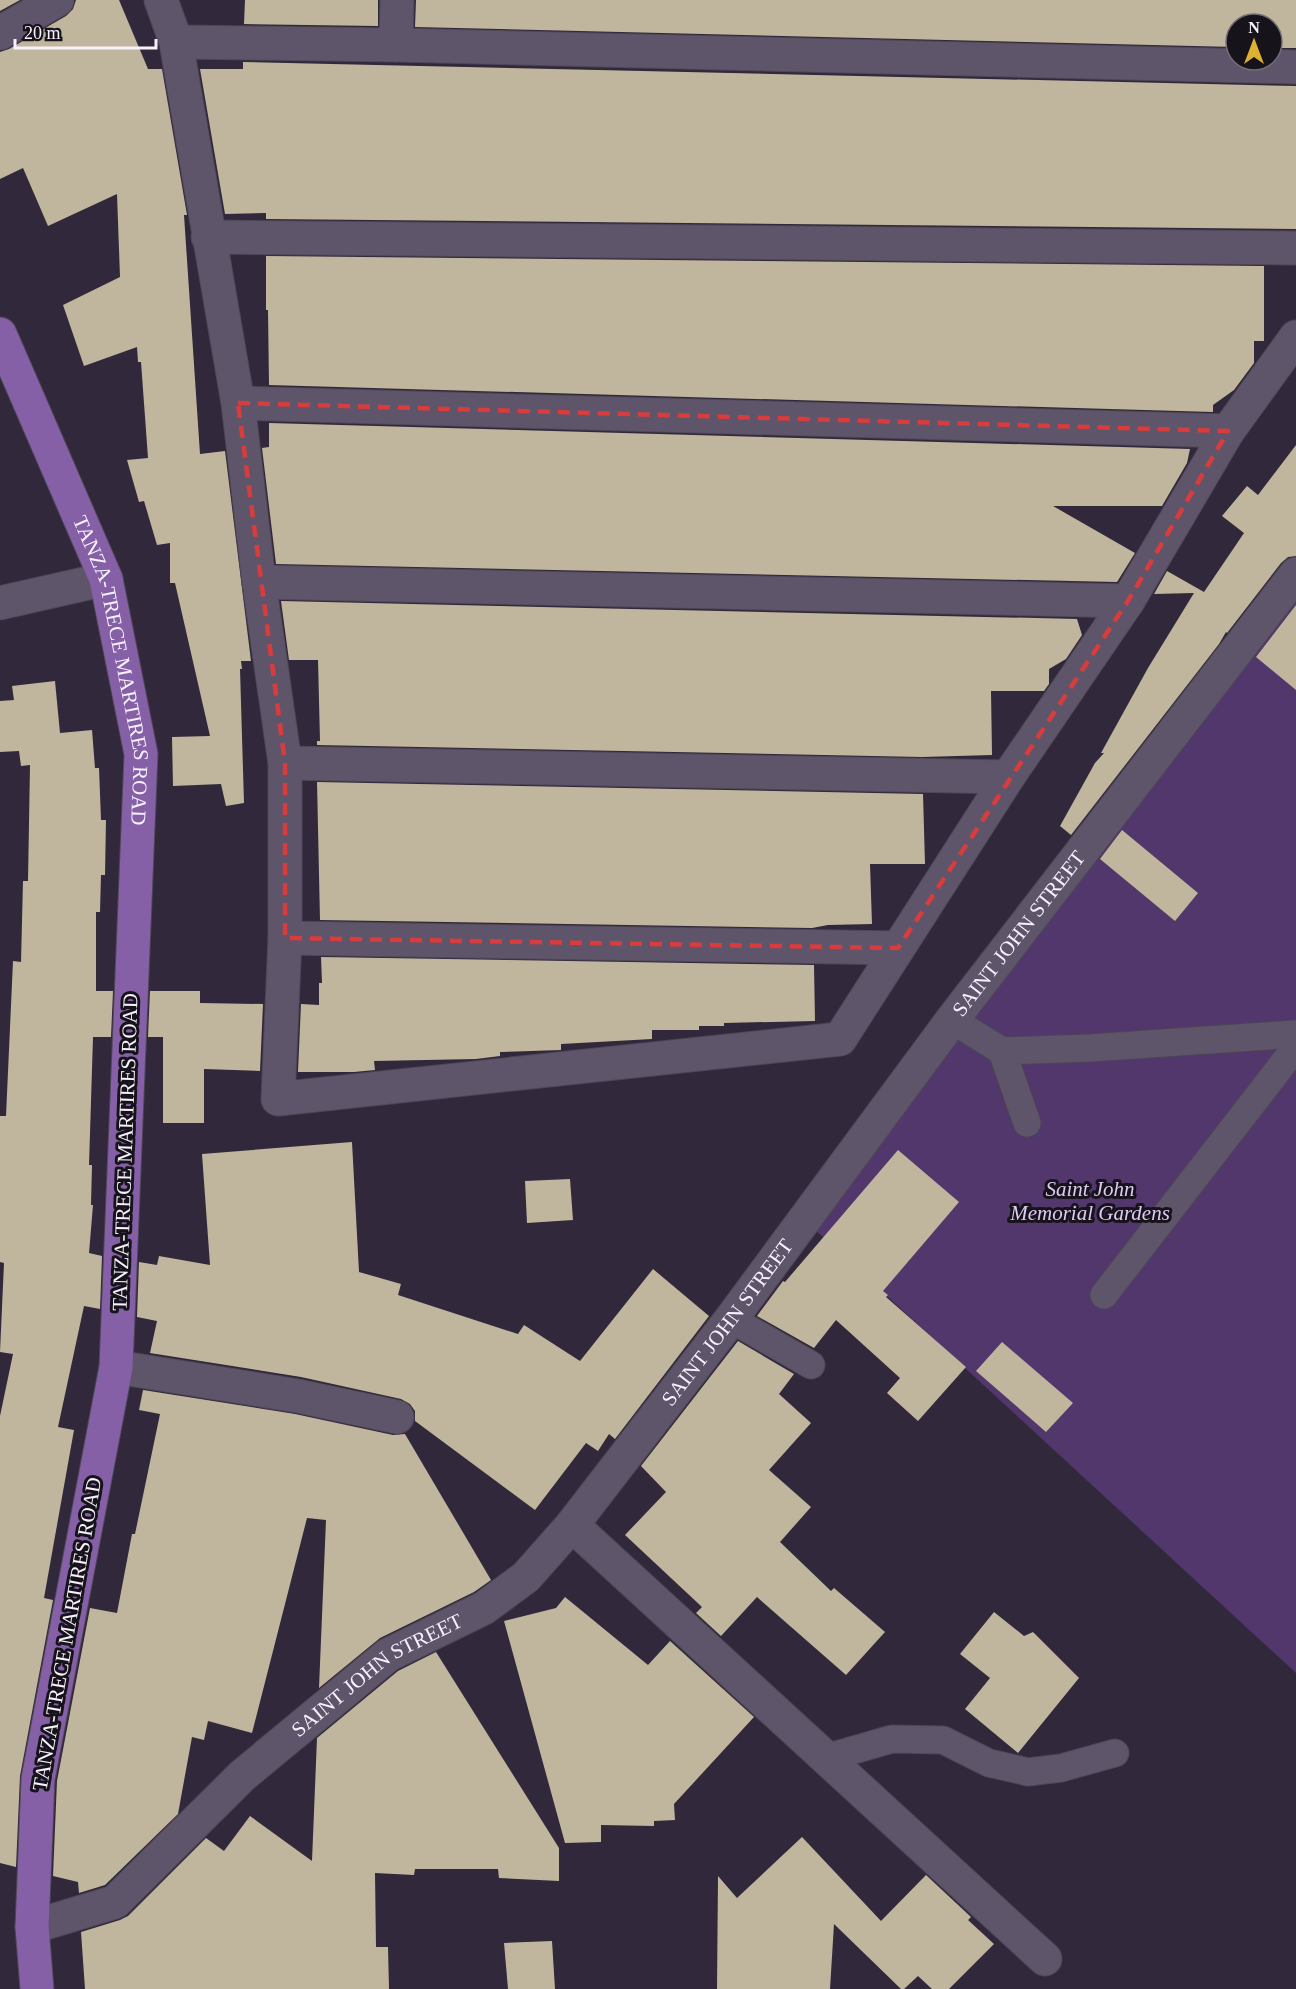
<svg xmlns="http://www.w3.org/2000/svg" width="1296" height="1989" font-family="Georgia,serif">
<rect width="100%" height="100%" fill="#31283b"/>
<path fill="#52376c" d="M1296 588V1673L812 1227Z"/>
<path fill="#c0b69d" d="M0 0H20L0 11Z
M76 0H119L148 69H162L187 215H184L200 454 225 451 251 661H241L242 669H240L244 803 226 806 221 784 173 786 172 737 210 736 175 583H170V543L157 545 144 501 139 502 127 460 148 458 141 362H138L137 347 84 366 63 305 120 277 117 194 48 226 23 168 0 179V52L9 49 66 16 73 9Z
M245 0H378V26L244 24Z
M416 0H1296V48H1272V24H1236V47L415 27Z
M243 62 1296 86V229L266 219V213L225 214 200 69H243Z
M266 256 1264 266V341H1254V363L1234 390 1213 405V412L269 385 268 310H266Z
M269 423 1190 449 1187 463 1162 506H1053L1135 553 1117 582 276 564 262 448 269 447Z
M1296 445V556L1288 557 1281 563 1227 633 1226 632 1219 644 1071 835 1060 826 1095 763 1104 753H1101L1148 668 1194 593 1154 594 1167 571 1204 592 1244 533 1222 516 1247 486 1258 495Z
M281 601 1077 619 1082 635 1066 659 1049 669V684L1044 691H991L992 755 922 757 317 745V741H320L318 660H289Z
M1296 605V690L1256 657Z
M55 681 60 733 92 730 95 768H99L101 820H106L105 875H101L100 912H96V991H113L111 1037H93L89 1165H92L91 1205H93L89 1253 102 1256 100 1309 84 1306 58 1427 74 1430 44 1598 53 1600 20 1776 16 1867 0 1863V1416L13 1354 0 1352 4 1263 0 1262V1116H6L13 961 21 962 23 881H28L30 765 21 766 19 751 0 752V701L14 700 12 686Z
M317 782 923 794 925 864H870L872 924 828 925 812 928 320 920Z
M1122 830 1198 893 1175 921 1100 859Z
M321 957 814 965 815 1021 724 1023V1026H699V1030H652V1039L561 1044V1050L500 1052V1056L476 1059 374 1061 375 1070 354 1072H298L301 1004 319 1005V983H322Z
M150 991H200V1003L263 1004 260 1071 204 1069V1123H163V1037H148Z
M352 1142 359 1272 401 1284 398 1295 518 1334 524 1325 580 1361 653 1269 709 1316 615 1439 609 1434 598 1451 586 1443 535 1510 415 1421V1411L410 1404 401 1399 301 1377 150 1353 157 1321 137 1317 139 1262 157 1265 159 1256 210 1265 202 1154Z
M898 1150 959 1202 883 1291 888 1295 886 1297 966 1367 918 1421 887 1393 900 1378 836 1320 814 1348 757 1316 783 1281 785 1282Z
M570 1179 573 1220 527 1223 525 1181Z
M738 1341 794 1374 779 1394 811 1423 769 1470 811 1507 780 1542 831 1591 834 1588 885 1632 846 1675 757 1597 721 1636 696 1613 702 1607 625 1535 666 1492 641 1466Z
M1002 1342 1073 1403 1046 1432 976 1371Z
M143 1390 295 1414 393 1435 405 1434 491 1580 474 1592 380 1638 319 1688 326 1520 307 1518 252 1733 208 1721 204 1740 192 1737 178 1814 105 1885 79 1893 78 1882 53 1876 57 1781 90 1608 117 1613 132 1534H135L160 1414 139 1410Z
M565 1597 648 1665 670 1641 754 1717 674 1804 675 1820 654 1821V1826L601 1825V1842L565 1843 504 1621 556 1608Z
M994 1612 1024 1636 1033 1632 1079 1678 1018 1753 965 1709 990 1678 960 1654Z
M436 1652 559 1848V1881L499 1878 498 1869H415L414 1875 375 1873 376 1947H388L389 1989H85L81 1932 120 1920 128 1916 206 1838 224 1851 250 1816 312 1861 317 1738 398 1671Z
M802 1837 881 1921 926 1875 971 1917 968 1920 994 1944 949 1989H932L918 1976 904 1989H901L834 1924 830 1989H717L718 1876 737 1898Z
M552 1941 555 1989H508L504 1943Z"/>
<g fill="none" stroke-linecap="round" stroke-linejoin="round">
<defs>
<path id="service" d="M952 1020 1002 1051 1090 1048 1296 1034
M1002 1051 1027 1123
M1104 1295 1296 1047
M731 1319 811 1365
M826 1758 892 1739 943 1740 989 1763 1028 1772 1061 1768 1115 1753"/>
<g id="minor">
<path d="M161 0 176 42 238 403 259 582 285 763V938L278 1099 840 1039 1008 777 1128 601 1228 431 1296 337"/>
<path d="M0 33 57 0"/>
<path d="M176 42 396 45 1296 67"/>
<path d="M396 45 397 0"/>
<path d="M208 237 1296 248"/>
<path d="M238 403 1228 431"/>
<path d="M259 582 1128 601"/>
<path d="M0 603 106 579"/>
<path d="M285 763 1008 777"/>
<path d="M285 938 898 948"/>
<path d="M116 1367 298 1396 397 1417"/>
<path d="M572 1525 1045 1959"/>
<path id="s1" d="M32 1927 115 1902 242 1776 388 1655 484 1608 526 1577 572 1525 731 1319 952 1020 1296 574"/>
</g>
<g id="primary">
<path id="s2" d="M0 334 106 579 141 754 116 1367 38 1779 32 1927 37 1989"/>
</g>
</defs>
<use href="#service" stroke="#4e4656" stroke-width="29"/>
<use href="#minor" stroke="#4e4656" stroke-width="35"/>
<use href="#primary" stroke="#4e4656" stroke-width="35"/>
<use href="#service" stroke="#5f556a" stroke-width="27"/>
<use href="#minor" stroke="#5f556a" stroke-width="33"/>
<use href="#primary" stroke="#8560a7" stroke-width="33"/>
</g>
<path fill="none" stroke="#d93c3d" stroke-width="4.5" stroke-dasharray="12 8" stroke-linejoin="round" d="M238 403 1228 431 1128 601 898 948 285 938V763Z"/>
<g text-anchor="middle" stroke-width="6" stroke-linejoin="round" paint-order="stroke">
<g font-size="21" fill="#f7f1fe" stroke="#17131b">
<text dy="7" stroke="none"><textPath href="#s2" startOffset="358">TANZA-TRECE MARTIRES ROAD</textPath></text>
<text dy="7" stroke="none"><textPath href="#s1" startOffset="1425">SAINT JOHN STREET</textPath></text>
<text transform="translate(125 1152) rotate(-88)" y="7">TANZA-TRECE MARTIRES ROAD</text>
<text dy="7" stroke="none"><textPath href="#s1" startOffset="939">SAINT JOHN STREET</textPath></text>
<text transform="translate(67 1634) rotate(-80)" y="7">TANZA-TRECE MARTIRES ROAD</text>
<text dy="7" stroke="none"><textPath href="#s1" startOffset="435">SAINT JOHN STREET</textPath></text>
</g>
<g font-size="21" font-style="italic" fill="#decbf3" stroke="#17131b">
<text x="1090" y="1196">Saint John<tspan x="1090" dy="24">Memorial Gardens</tspan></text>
</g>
</g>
<g transform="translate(1254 42)"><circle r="28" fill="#17131b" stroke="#716c76" stroke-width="1.5"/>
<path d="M0-4.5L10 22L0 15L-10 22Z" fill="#ddb233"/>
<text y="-9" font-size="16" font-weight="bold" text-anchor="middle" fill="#f7f1fe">N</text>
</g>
<path d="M15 39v9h141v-9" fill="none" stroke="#f7f1fe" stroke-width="3"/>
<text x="24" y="39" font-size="18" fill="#f7f1fe" stroke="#17131b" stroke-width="4.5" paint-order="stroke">20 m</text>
</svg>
